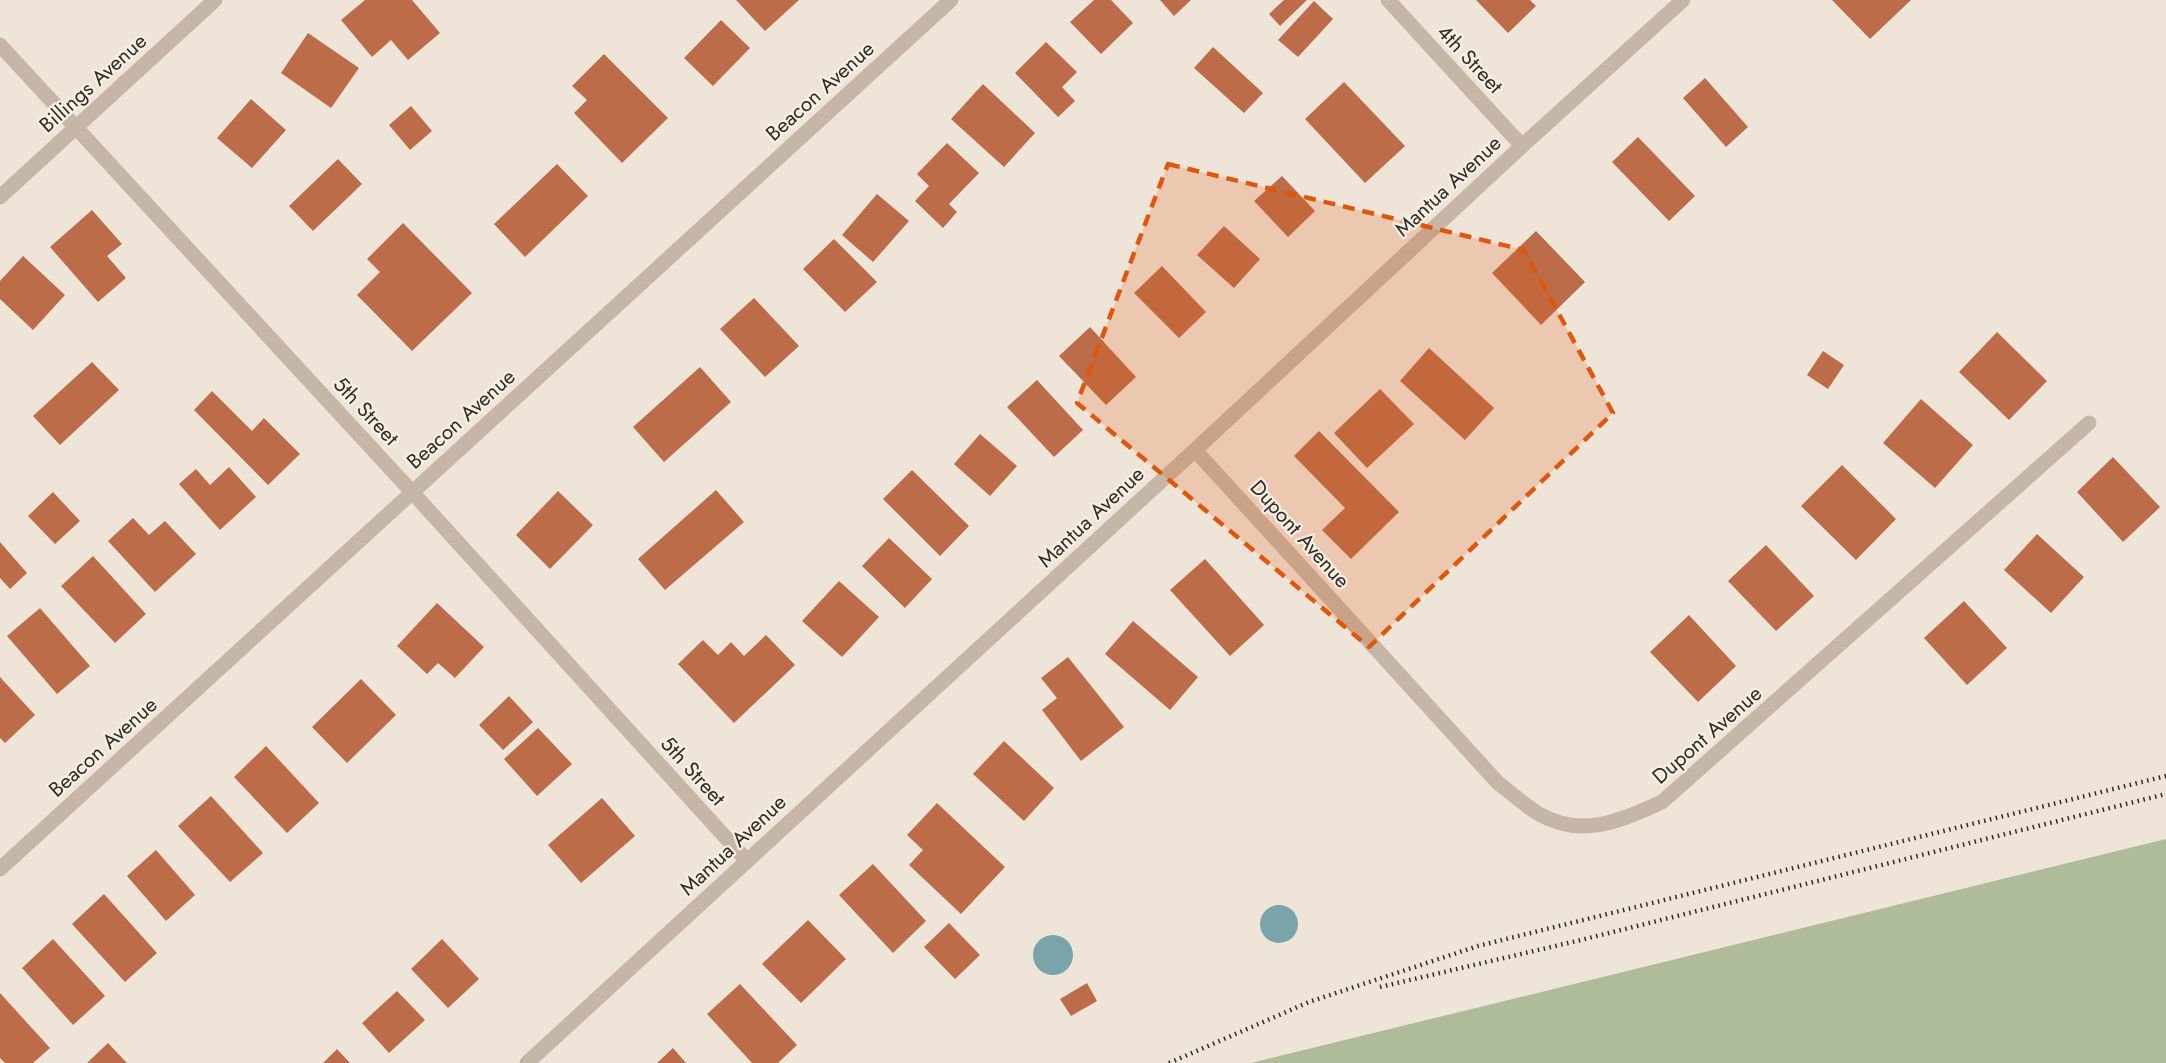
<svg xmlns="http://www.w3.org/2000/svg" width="2166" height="1063" font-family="Jost,sans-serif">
<rect width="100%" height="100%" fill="#eee5d8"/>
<path fill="#aebc99" d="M2166 839V1063H1251Z"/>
<path fill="#79a4a9" d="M1260 924a19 19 0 1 1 38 0a19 19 0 1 1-38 0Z
M1033 955a20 20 0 1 1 40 0a20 20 0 1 1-40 0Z"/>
<path fill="#bc6c48" d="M365 0H412L440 33 408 60 391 40 372 57 341 20Z
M736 0H799L765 31Z
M1094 0H1111L1133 23 1101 54 1070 22Z
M1160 0H1191L1174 16Z
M1284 0H1307L1280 26 1269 14Z
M1476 0H1530L1536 6 1508 33Z
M1832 0H1911L1870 39Z
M1314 1 1333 19 1298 57 1278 40Z
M721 20 750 48 713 86 684 58Z
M308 33 359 68 331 108 281 73Z
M1046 42 1077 72 1062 87 1075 101 1058 117 1015 73Z
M1213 47 1263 93 1244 113 1194 68Z
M604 54 668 118 622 163 574 113 587 100 572 86Z
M1705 78 1748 127 1726 147 1683 98Z
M1344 82 1405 146 1365 183 1305 119Z
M983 84 1035 133 1004 167 951 119Z
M251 99 286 130 252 168 217 138Z
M411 106 432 131 410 150 389 125Z
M1638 137 1695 196 1669 221 1612 162Z
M947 143 979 173 949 204 957 212 943 228 915 201 929 186 917 174Z
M338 159 362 184 313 231 289 206Z
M557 164 588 196 525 257 494 224Z
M1282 176 1315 211 1288 237 1254 201Z
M877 194 909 221 873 262 842 235Z
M92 210 122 244 107 256 126 278 98 302 50 247Z
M403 223 472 293 412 351 357 295 380 272 367 259Z
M1224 226 1260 259 1234 288 1197 255Z
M1536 231 1585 282 1541 325 1492 273Z
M834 239 877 282 845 312 803 269Z
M23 256 65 295 33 330 0 299V281Z
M1162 266 1206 312 1179 338 1134 293Z
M754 298 799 346 765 377 720 329Z
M1090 327 1136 377 1106 405 1059 356Z
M1997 332 2047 381 2009 420 1959 372Z
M1429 348 1494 408 1465 440 1400 381Z
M1823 351 1844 365 1828 389 1807 375Z
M92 362 119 390 60 445 33 416Z
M700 367 731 402 664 462 633 427Z
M1037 380 1083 430 1054 457 1007 407Z
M1380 389 1414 424 1367 468 1334 433Z
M212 391 252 431 264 418 300 454 268 485 194 410Z
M1921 399 1973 445 1935 488 1883 443Z
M1319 431 1399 512 1351 559 1322 530 1345 508 1294 456Z
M980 434 1017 466 990 496 954 464Z
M2113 457 2160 507 2123 542 2077 492Z
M1842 465 1896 519 1856 560 1801 506Z
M229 467 256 497 220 530 179 484 196 469 210 485Z
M912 470 969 526 940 556 883 499Z
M716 490 744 522 665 590 638 559Z
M558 491 593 525 550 569 516 535Z
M53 492 80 521 55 544 28 516Z
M133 518 149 535 165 521 196 554 155 592 108 541Z
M2037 534 2084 577 2051 613 2004 570Z
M889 538 932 579 905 608 862 566Z
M0 542 27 573 10 589 0 578Z
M1766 545 1814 596 1776 631 1728 581Z
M93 556 146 614 115 643 61 586Z
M1205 559 1264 625 1230 656 1170 590Z
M839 581 879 617 842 657 802 621Z
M1964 601 2007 648 1967 685 1924 638Z
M437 603 484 647 455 678 438 663 427 674 397 646Z
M40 608 90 666 57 694 7 636Z
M1689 615 1736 666 1698 702 1650 652Z
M1133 621 1198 677 1170 710 1105 654Z
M766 635 795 665 734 723 678 664 703 640 718 655 731 642 744 656Z
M1068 657 1124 727 1081 761 1042 710 1057 698 1041 678Z
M0 677 35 715 5 743 0 738Z
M361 679 396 715 347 763 312 727Z
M509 696 533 722 503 750 479 725Z
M538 728 572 764 537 796 504 759Z
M1004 741 1054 788 1024 821 973 774Z
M266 746 319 803 287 833 234 777Z
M211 796 263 853 230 882 178 826Z
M602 798 635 836 581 883 548 845Z
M937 803 1005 867 961 914 909 865 923 850 907 835Z
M156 850 195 895 166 921 127 876Z
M873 864 926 921 893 953 839 895Z
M104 894 157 953 125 982 72 924Z
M808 920 846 959 801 1003 762 964Z
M949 923 980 955 955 979 924 947Z
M53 939 105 996 73 1025 22 968Z
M442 939 479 979 448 1008 411 969Z
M1087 983 1097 1001 1071 1016 1060 999Z
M740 984 797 1045 778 1063H752L707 1014Z
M397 991 425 1020 389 1053 362 1023Z
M0 993 50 1048 33 1063H5L0 1058Z
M108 1043 127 1063H87Z
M673 1048 686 1063H657Z
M337 1049 350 1063H323Z"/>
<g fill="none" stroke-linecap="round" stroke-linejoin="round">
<path stroke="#c5b6a5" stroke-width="15" d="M1388 0 1522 146
M0 45 412 492 747 861
M0 197 215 0
M1195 450 1498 783C1512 793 1525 806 1539 814 1583 839 1621 820 1662 802L2089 423
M0 869 951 0
M527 1063 1195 450 1522 146 1683 0"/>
<path stroke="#312a26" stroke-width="4.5" stroke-dasharray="1.5 4.5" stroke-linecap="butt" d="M1380 987 1581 940 2166 794
M1169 1063 1309 1002 1478 946 2166 776"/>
</g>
<path fill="#df570d" fill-opacity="0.2" stroke="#df570d" stroke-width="4.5" stroke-dasharray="12 8" stroke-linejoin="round" d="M1168 164 1524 250 1613 413 1369 647 1077 403Z"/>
<g text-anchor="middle" stroke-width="4.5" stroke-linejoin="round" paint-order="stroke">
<g font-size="21" fill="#312a26" stroke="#f7efe3">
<text transform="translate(1470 59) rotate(47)" y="7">4th Street</text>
<text transform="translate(93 83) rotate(-42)" y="7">Billings Avenue</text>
<text transform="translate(820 91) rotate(-42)" y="7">Beacon Avenue</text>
<text transform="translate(1448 186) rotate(-43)" y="7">Mantua Avenue</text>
<text transform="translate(366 411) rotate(47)" y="7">5th Street</text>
<text transform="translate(461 419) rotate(-42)" y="7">Beacon Avenue</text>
<text transform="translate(1091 517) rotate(-43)" y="7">Mantua Avenue</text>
<text transform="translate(1300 534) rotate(48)" y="7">Dupont Avenue</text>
<text transform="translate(1707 735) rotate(-41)" y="7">Dupont Avenue</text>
<text transform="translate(103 747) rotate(-42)" y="7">Beacon Avenue</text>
<text transform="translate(693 771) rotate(48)" y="7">5th Street</text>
<text transform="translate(733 845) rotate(-43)" y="7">Mantua Avenue</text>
</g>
</g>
</svg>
